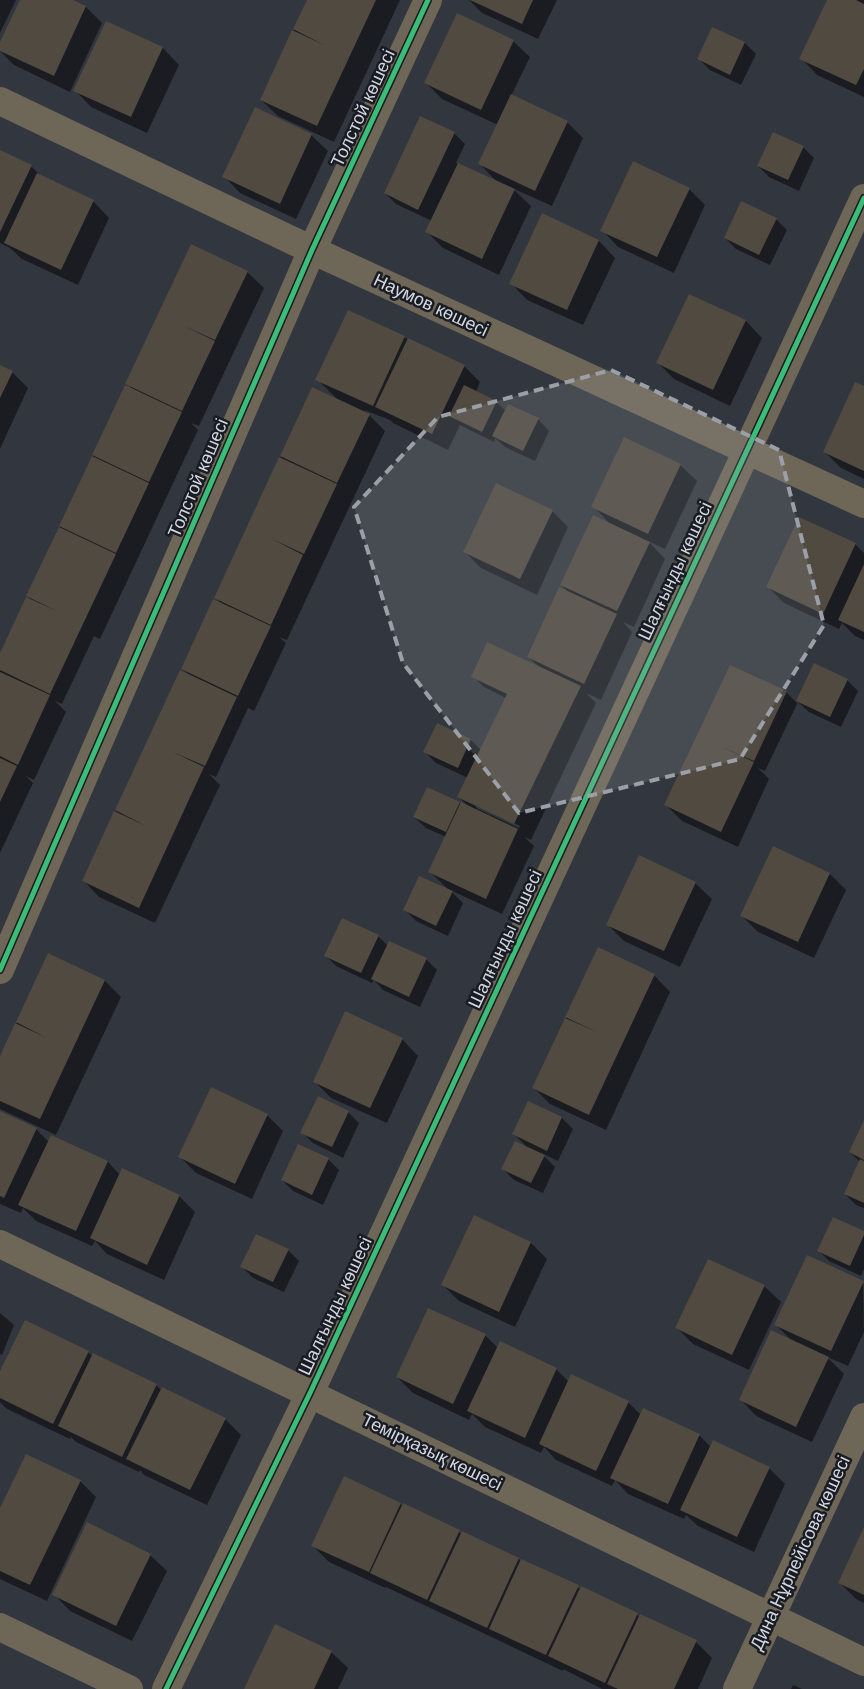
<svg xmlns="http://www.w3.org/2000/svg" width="864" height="1689" font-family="Arial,sans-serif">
<rect width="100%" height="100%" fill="#32363e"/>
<path fill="#0007" fill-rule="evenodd" d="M0 0H16L0 33Z
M21 0H70L86 7 102 23 70 92 14 65 0 51V45Z
M308 0H400L334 142 278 116 261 100Z
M469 0H557L538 39 482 13Z
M828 0H864V97L817 75 801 58Z
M107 22 163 48 179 65 147 133 91 107 75 90Z
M713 29 745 43 756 54 741 85 710 70 699 59Z
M513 41 530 57 511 96 567 122 583 138 552 206 512 188 531 206 499 275 443 248 427 232 432 221 396 204 385 193 454 133 465 144 456 163 498 183 480 164 498 125 442 99 426 83Z
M311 135 328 151 296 219 240 193 224 176Z
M803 147 814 158 799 191 769 177 758 166Z
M0 151 31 166 43 178 93 201 109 218 78 285 22 259 10 248 0 243Z
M689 189 705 205 674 273 618 247 602 230Z
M543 215 599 241 615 258 583 325 527 300 511 283Z
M776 219 787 230 770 265 736 249 725 238Z
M191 246 247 272 264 288 199 426 191 423 198 430 100 639 94 636 62 704 55 701 66 712 34 780 26 776 33 783 0 853V673L2 674 0 672V656L33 602 28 596 125 387 134 390 127 384Z
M690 295 746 321 762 338 730 406 674 379 658 363Z
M349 311 464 366 480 382 476 392 496 402 506 411 538 419 549 431 535 461 505 447 495 438 494 442 460 425 448 450 393 423 390 420 364 410 385 431 287 640 279 637 286 643 254 711 248 708 216 777 209 774 220 785 155 923 99 897 83 880 148 742 188 674 182 669 222 604 215 597 313 388 337 399 317 379Z
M0 366 12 372 28 388 0 449Z
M864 387V479L841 468 824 451Z
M680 465 697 481 665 549 648 541 665 559 634 627 623 622 632 632 601 700 586 693 596 703 531 840 524 837 534 846 502 914 450 890 463 903 448 936 416 921 405 910 449 890 430 872 446 837 426 828 414 817 459 803 461 805 468 806 459 797 468 778 436 763 425 752 437 725 471 740 481 750 506 698 484 687 473 676 539 667 529 657 570 593 561 585 611 525 593 506ZM476 805 520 826 519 828 476 808Z
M552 511 568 527 537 595 481 568 465 552Z
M855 544 864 553V640L855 636 842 623 839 629 784 603 767 586Z
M815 665 847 680 858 691 841 727 809 712 798 702 765 771 758 768 769 779 738 847 682 821 666 805 697 737 786 692 797 703Z
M830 874 846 890 814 958 758 932 742 916Z
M695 883 712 899 680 967 624 941 608 925Z
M378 936 388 946 426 959 437 970 420 1007 383 990 374 980 372 983 336 966 325 955Z
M598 949 654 975 670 992 606 1130 550 1104 534 1088Z
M49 954 105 981 121 997 56 1135 0 1109V1059Z
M402 1039 418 1056 387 1123 331 1098 314 1081Z
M528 1103 562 1118 573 1129 558 1161 541 1153 555 1167 543 1193 514 1180 503 1169 528 1148 514 1134Z
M0 1112 36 1129 49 1142 52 1137 108 1162 120 1175 179 1196 195 1212 164 1280 107 1254 95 1241 92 1246 36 1221 23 1208 21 1213 0 1204Z
M348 1112 359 1123 343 1158 313 1143 302 1132Z
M267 1115 283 1131 252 1199 196 1173 179 1156Z
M864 1123V1208L856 1205 845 1194 860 1162 850 1152Z
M328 1159 339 1170 323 1205 293 1191 282 1180Z
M474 1217 531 1243 547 1259 515 1327 459 1301 443 1285Z
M864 1232V1269L861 1276 829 1261 818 1250Z
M288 1250 299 1261 284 1292 253 1278 242 1267Z
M863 1282 864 1332 848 1366 827 1357 844 1374 812 1442 756 1416 740 1399 791 1340 775 1324Z
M764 1286 781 1302 749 1370 693 1344 677 1328Z
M0 1313 14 1325 2 1355 0 1354Z
M485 1335 498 1348 556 1369 569 1382 628 1402 641 1415 643 1409 699 1435 711 1447 769 1468 785 1484 754 1552 698 1526 686 1515 684 1519 628 1494 615 1480 612 1486 556 1460 544 1447 541 1453 485 1427 472 1414 469 1420 413 1393 397 1377Z
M88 1352 93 1357 94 1355 156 1385 161 1390 225 1419 241 1435 207 1505 144 1475 140 1470 139 1472 76 1442 71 1437 70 1439 7 1409 0 1402V1374Z
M80 1481 96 1497 47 1601 0 1579V1510Z
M400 1504 462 1534 463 1533 519 1559 521 1562 696 1642 712 1658 698 1689H602L563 1669V1671L386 1587 385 1588 329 1562 313 1546Z
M864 1530V1603L856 1599 840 1583Z
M150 1555 167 1571 132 1641 70 1611 54 1594Z
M331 1652 348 1668 338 1689H245Z
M793 1685 802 1689H791Z"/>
<path fill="#504a40" d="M20 0H73L86 6 54 76 0 51V42Z
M307 0H376L317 126 260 100 292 30 324 45 293 29Z
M470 0H533L522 24Z
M827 0H856L864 4V69L856 85 799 59Z
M457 13 514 40 481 110 424 83Z
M106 21 163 47 131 117 73 91Z
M712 27 745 42 730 75 697 59Z
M511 94 568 121 535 191 478 164Z
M255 107 312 134 280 204 222 177Z
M420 116 455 132 418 210 384 193Z
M773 132 804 146 788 180 757 166Z
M0 150 32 165 0 232Z
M633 161 690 188 657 257 600 231Z
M458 163 515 189 482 259 425 232Z
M37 173 94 200 61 270 4 243Z
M741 201 777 218 759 255 724 238Z
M542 213 599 240 567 310 509 284Z
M191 244 248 271 215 340 184 326 215 341 182 411 125 384Z
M689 294 746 320 713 390 656 363Z
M348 310 405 336 373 406 315 380Z
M408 338 465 365 432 434 375 407Z
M0 365 13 371 0 398Z
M855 382 864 386V471L823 452Z
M125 385 182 412 149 482 92 455Z
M464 385 497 401 482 432 449 416Z
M312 387 370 414 337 483 280 456Z
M508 404 539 418 523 451 492 436Z
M624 437 681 464 648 534 591 507Z
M92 456 149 483 116 553 59 526Z
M279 457 337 484 304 554 272 539 303 555 271 625 214 598Z
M496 483 553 510 520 579 463 552Z
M593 515 650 542 617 611 560 585Z
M799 517 856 543 823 614 766 587Z
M59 527 116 554 50 694 0 670V653L26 597 57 611 26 596Z
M864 564V632L838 620Z
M559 587 617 614 584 684 527 657Z
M213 599 271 626 238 696 181 669Z
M487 642 581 686 514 824 457 797 507 694 471 677Z
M814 663 848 679 830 717 796 701Z
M730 665 787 691 754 761 722 747 754 762 721 832 664 805Z
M180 670 237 697 205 766 173 752 204 767 139 908 82 881 114 811 146 826 115 810Z
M0 672 50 695 18 765 0 756Z
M437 723 471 739 458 768 423 752Z
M0 758 17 766 0 802Z
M427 787 460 802 446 832 413 817Z
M461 802 518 829 486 899 428 872Z
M773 846 830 873 798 942 740 916Z
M639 855 696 882 664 951 606 925Z
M419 876 453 891 436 926 403 910Z
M342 918 379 935 361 973 324 956Z
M389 941 427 958 409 997 371 979Z
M598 947 655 974 589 1115 532 1088 565 1018 597 1032 565 1017Z
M48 953 105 980 40 1119 0 1101V1056L15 1023 47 1038 16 1022Z
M345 1011 403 1038 370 1108 313 1082Z
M211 1087 268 1114 235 1184 178 1157Z
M318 1096 349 1111 332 1147 300 1133Z
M528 1101 562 1117 547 1151 512 1134Z
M0 1111 37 1128 4 1198 0 1196Z
M864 1120V1160L849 1152Z
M51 1135 108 1161 76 1231 18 1205Z
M515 1141 545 1155 531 1183 501 1169Z
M298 1144 329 1158 312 1195 281 1180Z
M860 1159 864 1161V1203L844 1194Z
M122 1168 180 1195 147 1265 90 1238Z
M474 1215 531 1242 499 1312 441 1285Z
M833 1217 864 1231V1235L850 1266 817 1251Z
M256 1234 289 1249 273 1282 240 1267Z
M807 1255 864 1281 831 1351 774 1325Z
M708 1259 765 1285 732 1355 675 1328Z
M428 1308 486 1334 453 1404 396 1377Z
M25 1320 89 1351 53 1424 0 1398V1371Z
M771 1330 829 1357 796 1427 739 1400Z
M500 1341 557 1368 525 1438 467 1411Z
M93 1353 157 1384 122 1457 58 1426Z
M571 1374 629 1401 596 1471 539 1444Z
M162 1387 226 1418 190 1490 126 1459Z
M643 1408 700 1434 668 1504 610 1478Z
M713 1440 770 1467 737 1537 680 1510Z
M26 1454 81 1480 30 1585 0 1571V1508Z
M344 1476 401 1503 369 1572 311 1546Z
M403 1503 460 1530 427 1600 370 1573Z
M87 1522 151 1554 116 1626 52 1595Z
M864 1527V1595L838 1583Z
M462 1531 519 1558 487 1628 429 1601Z
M521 1559 579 1585 546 1655 489 1629Z
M581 1586 638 1613 605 1683 548 1656Z
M640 1614 697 1640 674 1689H618L607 1684Z
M275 1624 332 1651 314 1689H244Z"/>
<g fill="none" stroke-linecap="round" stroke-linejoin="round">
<path stroke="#6e6657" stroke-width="28" d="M0 101 312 250 864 504
M0 970 312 250 428 0
M0 1244 864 1662
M0 1627 129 1689
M166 1689 310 1393 864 198
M737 1689 864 1417"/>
<defs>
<path id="cycleway" d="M0 970 312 250 428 0
M166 1689 310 1393 864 198"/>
</defs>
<use href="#cycleway" stroke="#191c22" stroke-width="8"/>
<use href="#cycleway" stroke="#3abd76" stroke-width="5"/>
</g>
<path fill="#9b9fa7" fill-opacity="0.2" stroke="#9b9fa7" stroke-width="4" stroke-dasharray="10 6" stroke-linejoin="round" d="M611 370 779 450 824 625 740 759 519 813 403 663 354 507 438 417Z"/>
<g text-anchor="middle" stroke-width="5" stroke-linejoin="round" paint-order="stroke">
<g font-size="18" fill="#d3d8e0" stroke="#191c22">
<text transform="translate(363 108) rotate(-65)" y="6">Толстой көшесі</text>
<text transform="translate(431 305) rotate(25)" y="6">Наумов көшесі</text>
<text transform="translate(198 478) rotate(-67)" y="6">Толстой көшесі</text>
<text transform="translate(675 571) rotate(-65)" y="6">Шалғынды көшесі</text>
<text transform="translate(505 939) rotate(-65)" y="6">Шалғынды көшесі</text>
<text transform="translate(335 1306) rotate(-65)" y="6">Шалғынды көшесі</text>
<text transform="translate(432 1452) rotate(26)" y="6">Темірқазық көшесі</text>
<text transform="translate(800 1553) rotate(-65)" y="6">Дина Нұрпейісова көшесі</text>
</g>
</g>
</svg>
